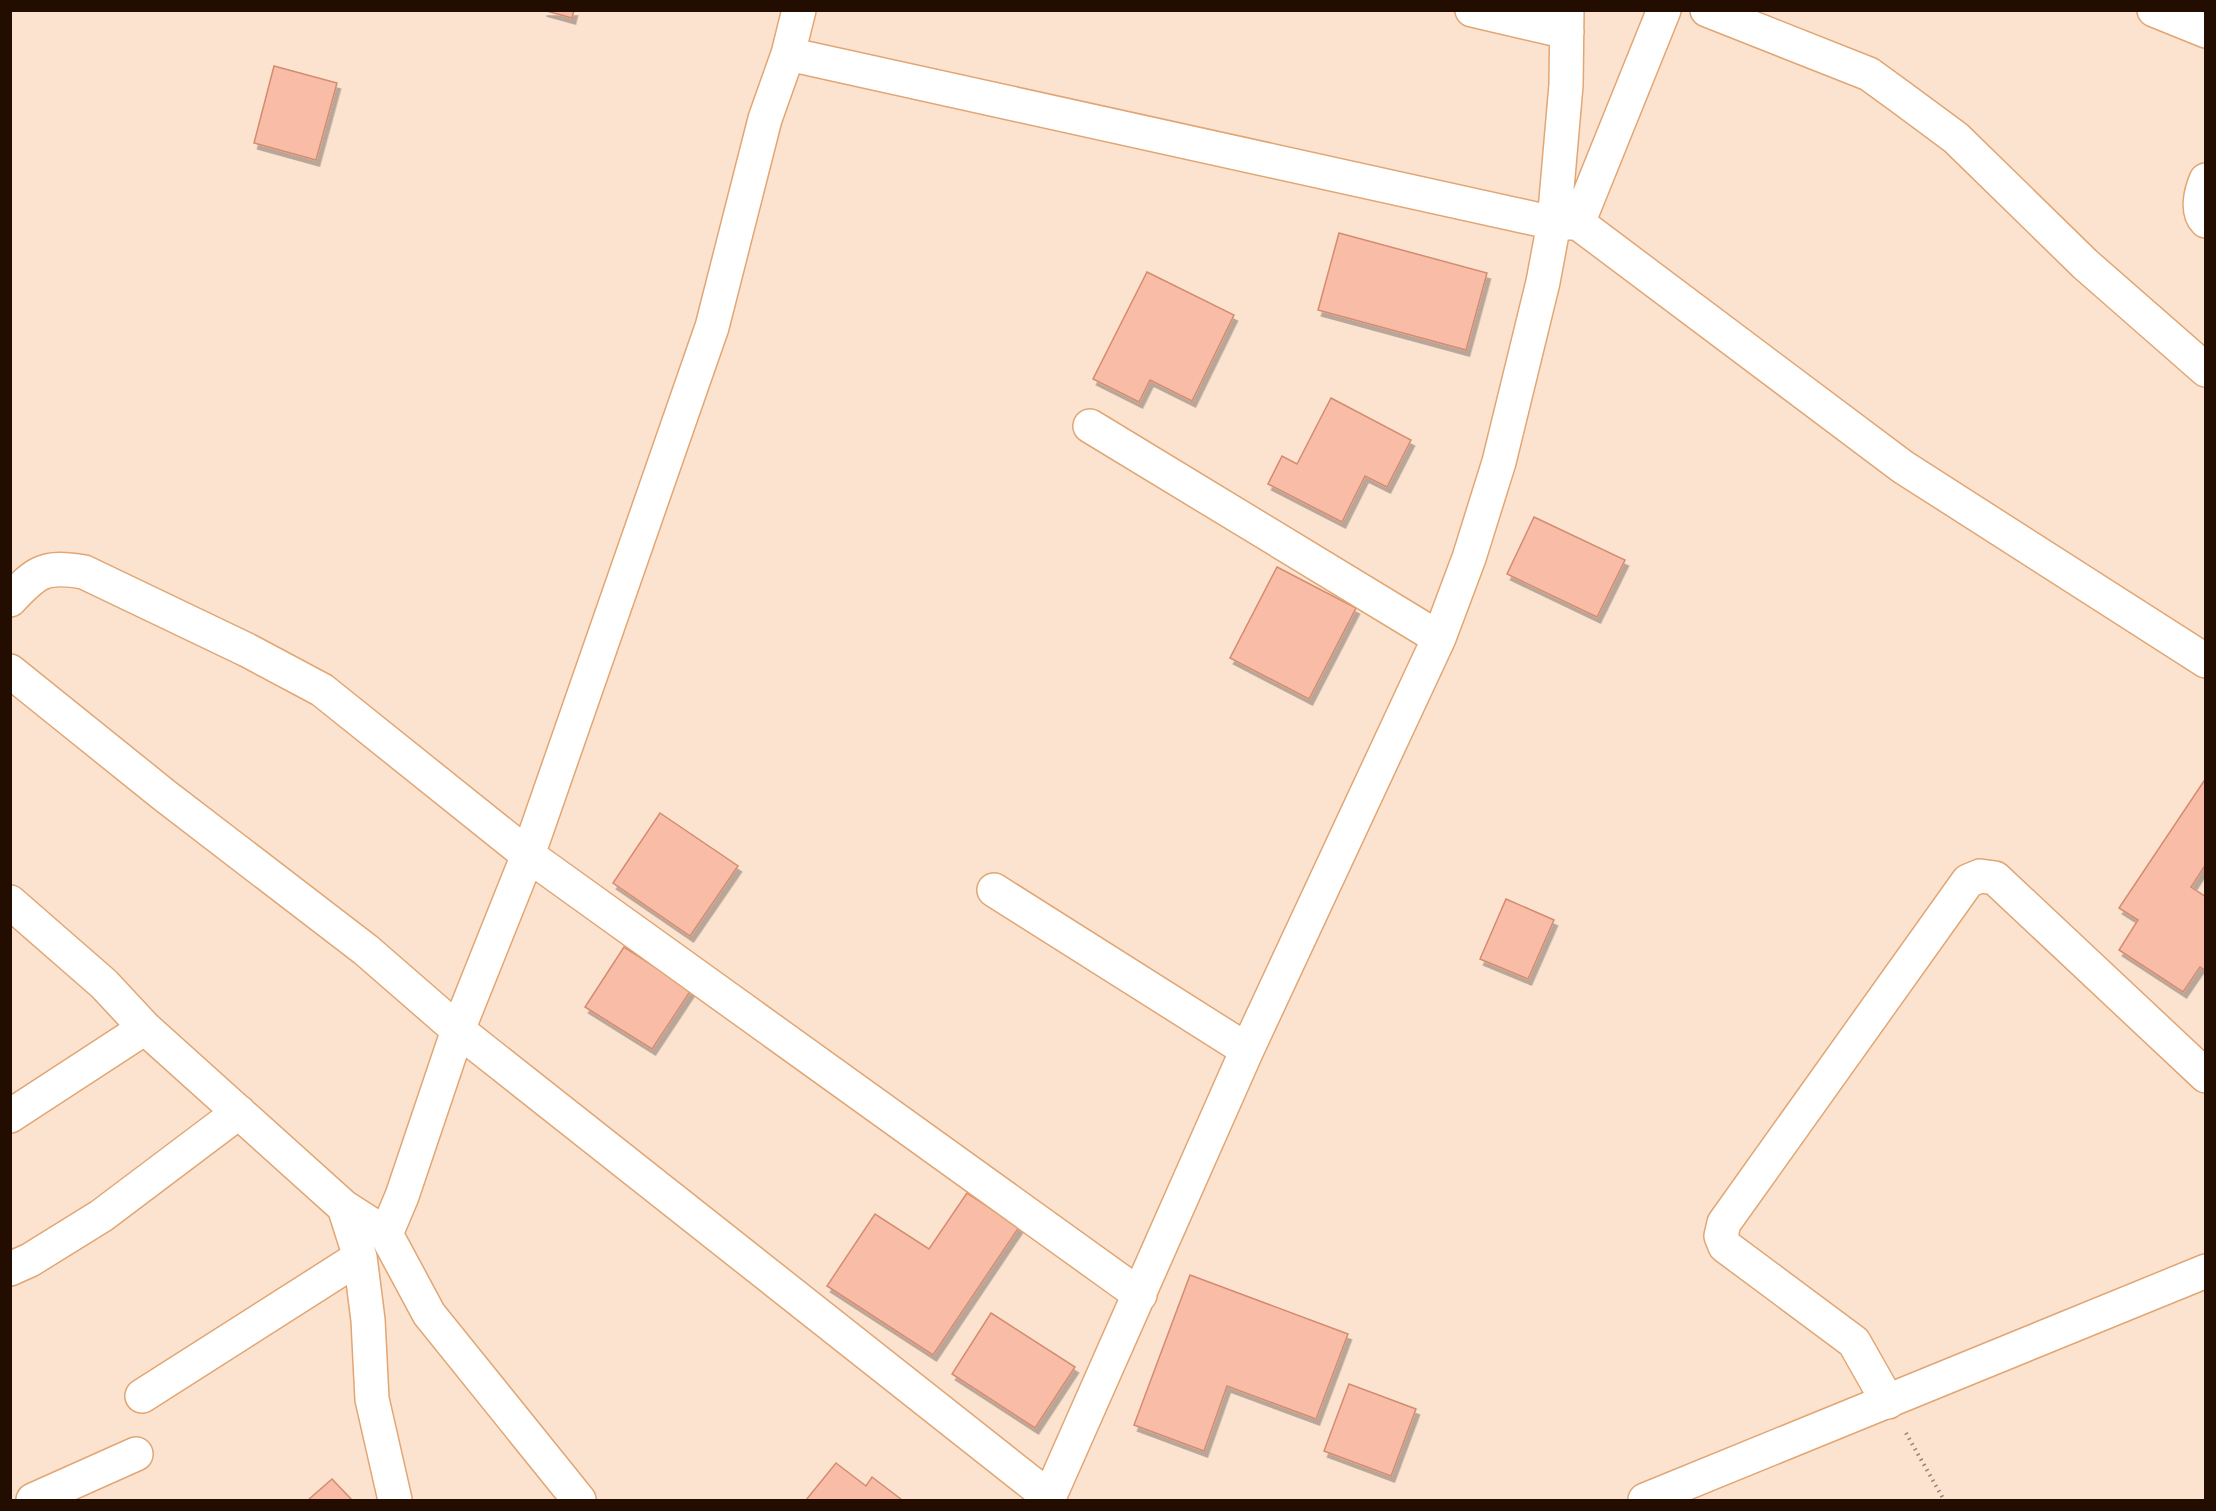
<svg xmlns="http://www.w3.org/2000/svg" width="2216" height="1511" font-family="Barlow,sans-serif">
<defs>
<filter id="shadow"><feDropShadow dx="3.5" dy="6" stdDeviation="0" flood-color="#0004"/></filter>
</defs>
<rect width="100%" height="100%" fill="#fce3cf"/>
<path fill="#f9bca6" stroke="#d48c71" stroke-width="1.5" filter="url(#shadow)" d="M543 10H574L572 18Z
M274 66 337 83 316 160 254 143Z
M1339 233 1487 273 1466 350 1318 310Z
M1147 272 1234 315 1192 401 1150 380 1139 402 1093 379Z
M1331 398 1411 440 1387 487 1365 476 1342 522 1268 484 1282 456 1297 464Z
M1534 517 1625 560 1597 617 1507 574Z
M1277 567 1356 608 1309 699 1230 658Z
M2206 778V864L2191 887 2206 897V971L2200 967 2183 992 2119 950 2138 920 2119 908Z
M660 813 738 866 690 936 613 883Z
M1506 899 1554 920 1528 979 1480 959Z
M624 947 691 990 652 1049 585 1007Z
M967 1193 1019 1227 933 1355 827 1286 875 1214 929 1249Z
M1190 1275 1348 1334 1316 1419 1227 1386 1204 1451 1134 1425Z
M991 1313 1075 1367 1035 1428 952 1374Z
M1349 1384 1416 1409 1391 1476 1324 1451Z
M836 1463 866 1486 872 1477 902 1500H806Z
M332 1479 352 1500H308Z"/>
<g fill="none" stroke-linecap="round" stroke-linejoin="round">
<defs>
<path id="minor" d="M1472 10 1567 32
M1707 10 1869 74 1902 98 1956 138 2085 264 2206 370
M2154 10 2206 31
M788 54 1554 223H1578L1664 10
M2206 180C2201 192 2196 211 2206 221
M1578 223 1903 467 2206 661
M1090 426 1439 638
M10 600C36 572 44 565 84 572L247 650 322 690 528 855 1140 1295
M10 671 164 795 366 950 458 1030 1049 1497
M994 890 1247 1050
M10 902 104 984 145 1028 344 1207 386 1234 429 1314 579 1500
M10 1116 145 1028
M344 1207 360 1257 368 1320 372 1399 395 1500
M386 1234 402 1196 458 1030 528 855 712 327 765 119 788 54 799 10
M10 1269 30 1260 101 1216 239 1112
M142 1396 360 1257
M1888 1402 1854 1342 1725 1246 1721 1236 1724 1223 1968 881 1980 876 1995 878 2206 1076
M33 1500 136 1454
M1048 1500 1247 1050 1439 638 1469 558 1499 462 1543 282 1554 223 1566 85 1567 10"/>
<path id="major" d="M1645 1500 2206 1271"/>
</defs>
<use href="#minor" stroke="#e1a674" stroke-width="36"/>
<use href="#major" stroke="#e1a674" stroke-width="36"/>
<path stroke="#998171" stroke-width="4" stroke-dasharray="1.5 4.5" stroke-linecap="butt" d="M1906 1433 1944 1500"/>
<use href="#minor" stroke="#fff" stroke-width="33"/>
<use href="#major" stroke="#fff" stroke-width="33"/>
</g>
<rect width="2216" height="1511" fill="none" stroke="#220d00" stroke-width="24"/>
</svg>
